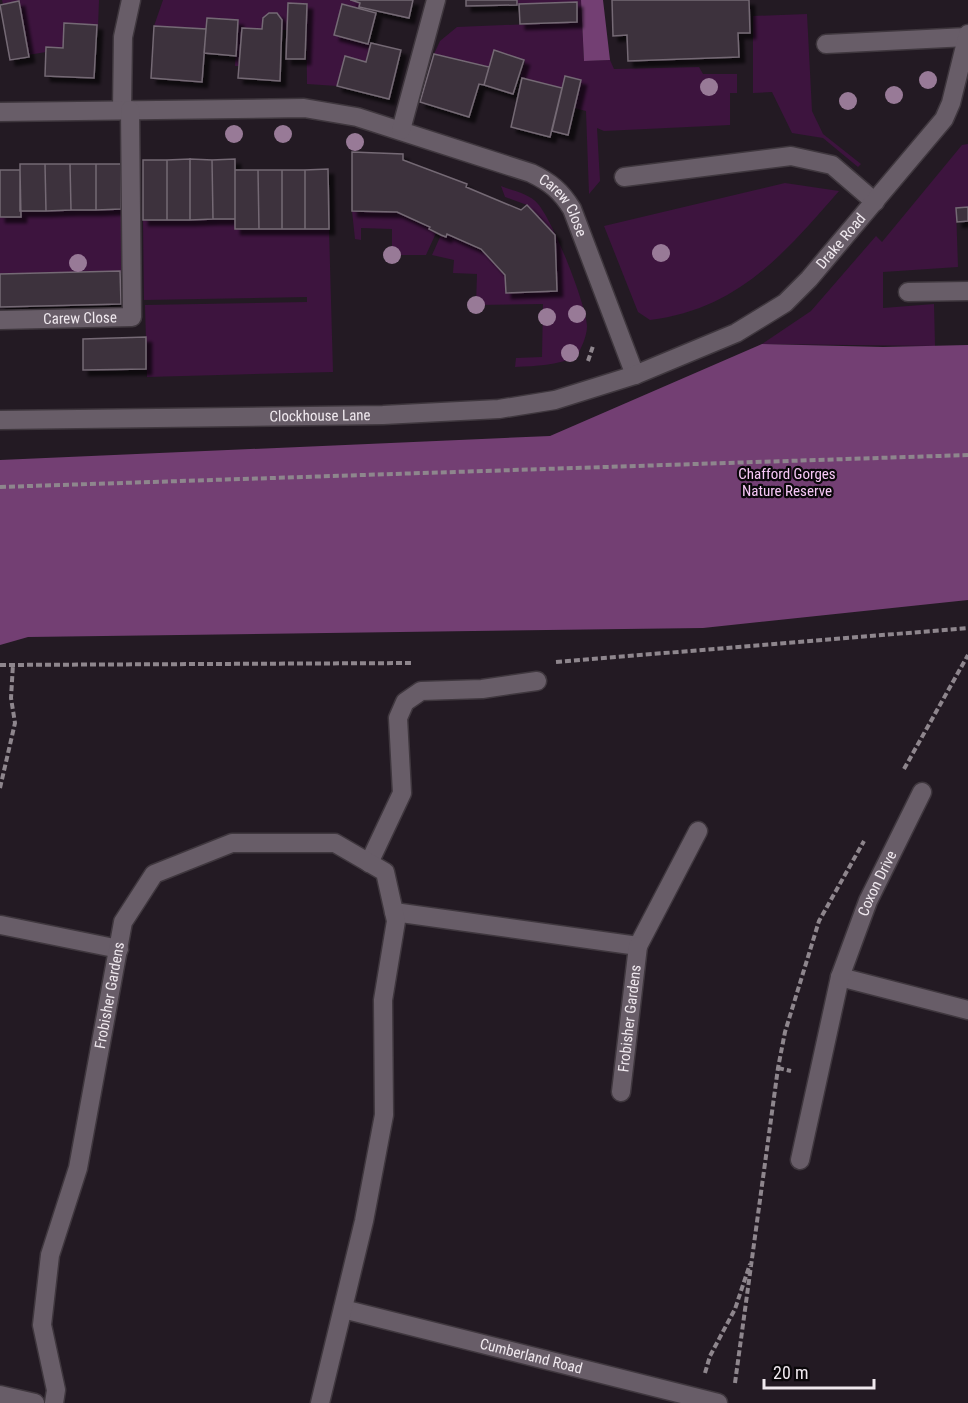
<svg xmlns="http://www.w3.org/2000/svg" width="968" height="1403" font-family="'Roboto Condensed',sans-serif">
<defs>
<filter id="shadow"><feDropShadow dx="5.5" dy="5.5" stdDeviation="1.5" flood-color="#0009"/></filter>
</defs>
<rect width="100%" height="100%" fill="#231a23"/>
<path fill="#3d143e" d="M2 0H99L98 27 96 25 63 48 46 47V52L28 55 18 1 3 4Z
M163 0H350L360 3 358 8 342 4 334 35 371 43 366 62 345 57 337 86 307 84 306 4 288 3 287 30H281L282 20 277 14 269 13 263 18 262 29 242 28 239 66H235L237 20 207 18 206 29 154 26Z
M517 0H581L584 61 610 60 614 69 699 67 703 74H737V93H730V125L604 131 597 128 600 181 589 194 586 111 574 108 581 80 565 76 562 88 522 78 520 77 525 61 495 51 489 67 434 54 440 41 457 27 577 22 517 5Z
M807 14 812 111 823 134 861 164 858 167 823 138 792 133 772 92 753 93V16Z
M968 144V207L956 208 958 267 883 272V308L934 304 935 346 762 344 811 311 876 236 882 242 962 145Z
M785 183 839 191C784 254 738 309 650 320L638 312 604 226Z
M501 186C513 191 530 194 538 204 553 221 586 304 587 326 587 337 581 347 577 357 556 365 537 366 515 367L516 358 542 357 543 304 476 305 477 274 453 273 454 260 432 255 441 235C460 231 494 257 504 274 507 279 506 287 506 293L557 291 555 235 527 205 505 197Z
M121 209 123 273 0 274V217L20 211Z
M352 211 397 212 430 227V230L436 233 426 255H392V229L361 228V240L355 239Z
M235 219 236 229H329L333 372 147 377 145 305 307 302V297L144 300 143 220Z"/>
<path fill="#733f73" d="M581 0H603L610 60 584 61Z
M762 344 883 347 968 345V600L703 628 28 637 0 645V460L550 436Z"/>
<path fill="#3c323c" stroke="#746974" stroke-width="1.5" filter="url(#shadow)" d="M351 0H350H413L409 18 359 7 360 3Z
M466 0H517V5L466 6Z
M612 0H749L750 33H738L739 57 628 61 627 35 613 36Z
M19 1 29 57 10 60 0 5Z
M577 2V22L520 24 519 4Z
M288 3 307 4 305 59H286Z
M342 4 376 13 368 44 334 35Z
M269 13H277L282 20 280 81 238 78 242 28 262 29 263 18Z
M207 18 238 20 236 56 204 53Z
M64 23 97 25 94 78 45 76 46 47 63 48Z
M154 26 206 29 202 82 151 78Z
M371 43 401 50 389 99 337 86 345 56 366 62Z
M494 50 524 60 513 94 484 85Z
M434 54 489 67 484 85 479 84 469 117 420 102Z
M565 76 581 80 568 135 552 131Z
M522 78 562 88 550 137 511 127Z
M352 152 403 154V160L467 184 466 187 521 210 527 205 555 235 557 291 506 293 505 275 481 249 447 234 446 237 441 235 429 229 430 227 397 212 352 211Z
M190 159V220H167V160Z
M190 159 212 160 213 219 190 220Z
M235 159V219H213L212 160Z
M143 160H167V220H143Z
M20 164H45L46 211H20Z
M45 164H70L71 210 46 211Z
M70 164H96V210H71Z
M96 164H121V209L96 210Z
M328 169 329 229H305V170Z
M0 170H20L21 217H0Z
M235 170H258L259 229H235Z
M258 170H282V229H259Z
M282 170H305V229H282Z
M968 207V221L957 222 956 208Z
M120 271 121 304 0 307V274Z
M146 337V369L83 370V339Z"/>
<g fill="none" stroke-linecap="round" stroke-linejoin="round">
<defs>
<g id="minor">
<path d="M826 44 967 37"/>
<path d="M122 110 123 37 131 0"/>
<path id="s1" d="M0 112 304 108 357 117 531 173C550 182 561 191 572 209L635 375"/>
<path d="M401 130 436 0"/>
<path d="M624 177 791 156 832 165 875 202"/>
<path d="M908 292 968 291"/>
<path id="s2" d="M0 320 132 317 130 110"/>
<path id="s3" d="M0 420 383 415 499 409 555 400 635 375 736 333 785 303 809 279 944 119 951 103 968 34"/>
<path d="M369 863 402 793 398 718 405 702 421 691 482 689 537 681"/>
<path d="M394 912 638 946 698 831"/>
<path d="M1 925 119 949"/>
<path d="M840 977 968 1010"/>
<path id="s4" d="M621 1092 638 946"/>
<path id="s5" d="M800 1160 840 977 868 901 922 792"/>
<path id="s6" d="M343 1309 718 1403"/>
<path d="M0 1395 35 1403"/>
<path id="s7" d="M54 1403 56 1390 42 1325 50 1255 78 1168 123 922 154 874 232 843H335L385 872 396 921 383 1000 384 1115 364 1221 320 1403"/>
</g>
</defs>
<use href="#minor" stroke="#3f373e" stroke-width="21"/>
<path stroke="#8e868d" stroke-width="4" stroke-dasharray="6 3" stroke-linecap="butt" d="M588 361 593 346
M0 487 968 455
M556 662 968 628
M0 665 413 663
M904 769 968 655
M0 788 15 723 11 698 13 664
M778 1068 791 1071
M705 1373 710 1356 735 1309 750 1264
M735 1383 778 1068 785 1032 819 921 864 841"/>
<use href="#minor" stroke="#685d68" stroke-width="18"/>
</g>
<g fill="#987a97">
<circle cx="928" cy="80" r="9"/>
<circle cx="709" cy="87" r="9"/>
<circle cx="894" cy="95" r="9"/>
<circle cx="848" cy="101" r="9"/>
<circle cx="234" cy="134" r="9"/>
<circle cx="283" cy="134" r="9"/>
<circle cx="355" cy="142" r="9"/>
<circle cx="661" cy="253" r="9"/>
<circle cx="392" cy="255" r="9"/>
<circle cx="78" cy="263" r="9"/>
<circle cx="476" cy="305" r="9"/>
<circle cx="577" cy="314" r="9"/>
<circle cx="547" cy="317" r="9"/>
<circle cx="570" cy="353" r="9"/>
</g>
<g text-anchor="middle" stroke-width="4.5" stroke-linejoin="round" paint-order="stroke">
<g font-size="15" fill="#efe8ee" stroke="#0a070a">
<text dy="5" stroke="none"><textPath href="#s1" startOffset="588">Carew Close</textPath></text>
<text dy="5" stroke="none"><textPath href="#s3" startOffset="890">Drake Road</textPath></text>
<text dy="5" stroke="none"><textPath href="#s2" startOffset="80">Carew Close</textPath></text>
<text dy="5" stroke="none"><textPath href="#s3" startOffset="320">Clockhouse Lane</textPath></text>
<text dy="5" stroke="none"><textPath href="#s5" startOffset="288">Coxon Drive</textPath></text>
<text dy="5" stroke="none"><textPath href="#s7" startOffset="417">Frobisher Gardens</textPath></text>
<text dy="5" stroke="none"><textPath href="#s4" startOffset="74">Frobisher Gardens</textPath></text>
<text dy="5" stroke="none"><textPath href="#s6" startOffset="194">Cumberland Road</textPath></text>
</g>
<g font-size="15" fill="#f7c8f6" stroke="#0a070a">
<text x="787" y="479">Chafford Gorges<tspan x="787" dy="17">Nature Reserve</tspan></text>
</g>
</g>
<path d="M764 1379v9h110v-9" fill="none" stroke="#efe8ee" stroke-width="3"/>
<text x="773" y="1379" font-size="18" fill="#efe8ee" stroke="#0a070a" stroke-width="4.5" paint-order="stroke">20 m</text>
</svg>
